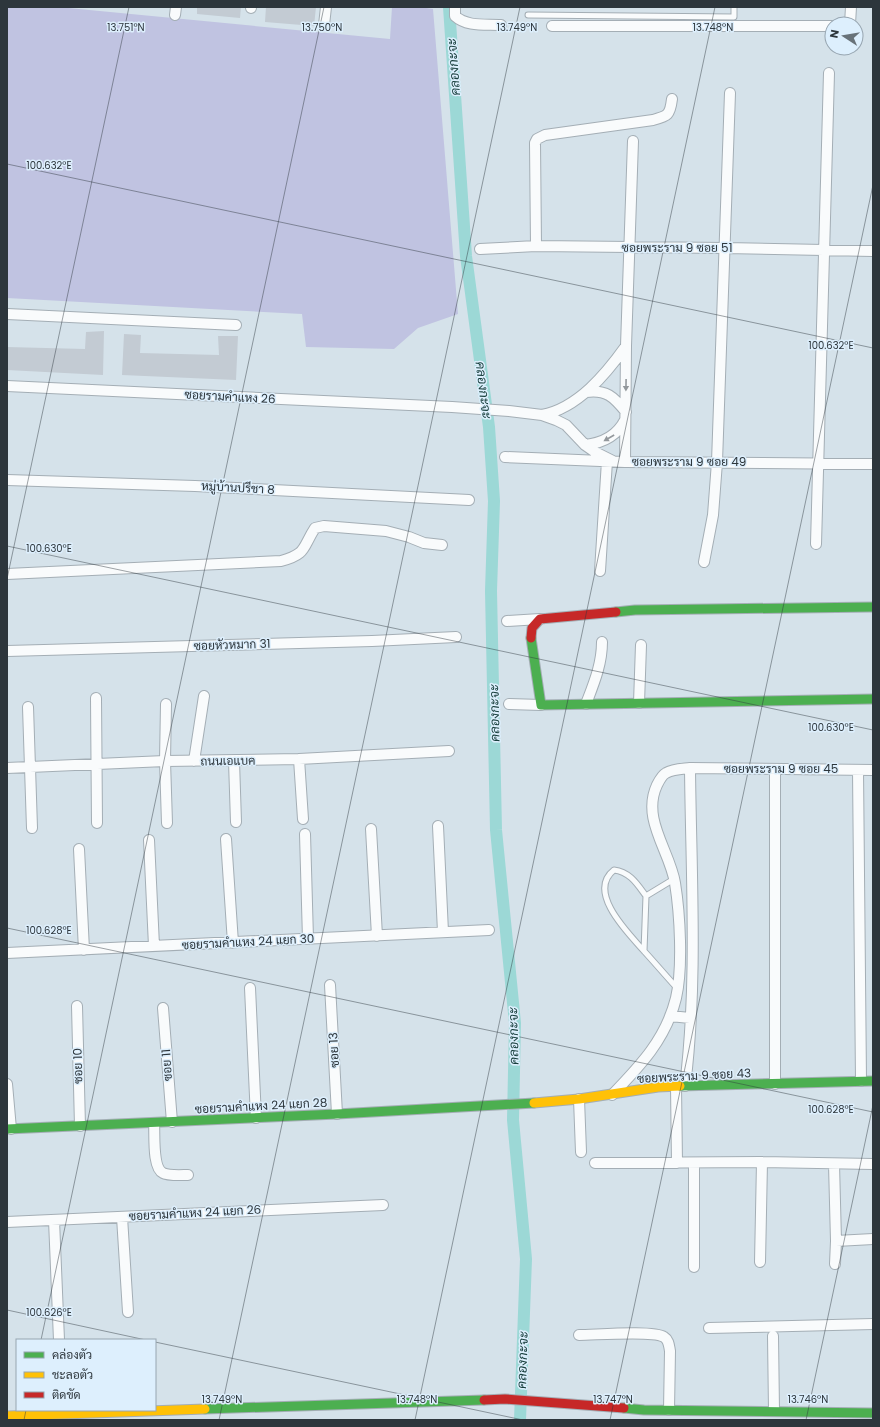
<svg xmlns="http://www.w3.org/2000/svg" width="880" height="1427" font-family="Poppins,Sarabun,sans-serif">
<rect width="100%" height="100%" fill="#d5e2ea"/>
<path fill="#c0c3e1" d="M7 7H58L390 39 392 7H419L433 9 458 314 418 328 394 349 306 347 302 314 7 298Z"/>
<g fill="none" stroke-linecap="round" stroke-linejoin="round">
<path stroke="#9cd8d6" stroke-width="12" d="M449 7 466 256 489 427 494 501 491 591 496 830 515 1023 513 1120 526 1259 520 1420"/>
</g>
<path fill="#c3cbd3" d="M197 7H241L240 18 197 14Z
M266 7H316L314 26 265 22Z
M104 331 103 375 7 370V347L85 349 86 332Z
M124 334 141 335 140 353 219 355 218 336H238L236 380 122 375Z"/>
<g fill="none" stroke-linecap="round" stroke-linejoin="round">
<defs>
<path id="lane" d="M528 15 734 17V7
M674 879 646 896C637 884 630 872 614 870 586 892 629 934 644 951 655 963 666 976 677 988
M644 951 646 896"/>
<path id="street" d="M455 7V16C467 27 485 24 501 25
M251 8V7
M175 15 176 7
M850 24 851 7
M324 25 326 7
M552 26H832
M536 246 535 143 537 139 545 135 653 120C668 116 670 115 672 99
M480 249 536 246 725 248 873 251
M7 314 236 325
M7 386 452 407 509 411 542 415 556 420 566 425 585 445 595 452 613 461
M586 392C606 389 614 397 626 412
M542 415C578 408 606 374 626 346
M585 445C603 443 617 436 625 420
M505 457 625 462 873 464
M625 462 626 346 633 141
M7 480 195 486 469 500
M816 544 829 73
M704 562 713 515 717 462 730 93
M600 571 607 461
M7 574 281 561C307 554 302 548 315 528L324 526 386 531 409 537 424 543 442 545
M507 621 540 619
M7 651 372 641 456 637
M96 698 97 823
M639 703 641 645
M166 704 165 761 167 823
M509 704 541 705
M586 704C594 683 602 664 602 642
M28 707 32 828
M299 759 303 819
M194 761 204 696
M234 761 236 822
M7 768 165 761 299 759 449 751
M858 770 861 1081
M438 826 443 932
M371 829 377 936
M305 834 308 939
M226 839 233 943
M149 840 154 946
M79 849 84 950
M7 953 489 930
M330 985 337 1114
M250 988 256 1118
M77 1006 80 1126
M163 1008 172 1122
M670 1016 690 1018
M7 1084 11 1129
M775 1084V770
M676 1086 677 1163
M685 1086C698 981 691 874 690 768
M612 1095C640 1066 666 1039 676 998 683 968 680 914 675 883 670 851 641 819 657 785 659 781 662 775 666 773 673 769 682 769 690 768L873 770
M579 1099 581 1152
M154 1123C155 1134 152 1168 163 1173 168 1176 182 1175 188 1175
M595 1163 762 1162 873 1164
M834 1164 836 1241 835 1264
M122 1217 128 1312
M54 1220 59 1340
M7 1222 383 1205
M836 1241 873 1239
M760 1262 762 1162
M694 1267V1163
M709 1328 873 1324
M579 1335C595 1335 653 1330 664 1337 669 1340 669 1346 670 1351L669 1410
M773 1336 774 1411"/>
<path id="fast" d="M616 612 635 610 873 607
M531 638 541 705 873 699
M680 1086 873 1081
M7 1129 337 1114 534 1103
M624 1408 644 1410 873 1413
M205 1409 484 1400"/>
<path id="slow" d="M534 1103 579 1099 658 1087 680 1086
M7 1416 205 1409"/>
<path id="jam" d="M531 638 532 628 540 619 616 612
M484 1400 505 1399 624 1408"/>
</defs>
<use href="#lane" stroke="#a4aeb5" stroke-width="7"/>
<use href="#street" stroke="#a4aeb5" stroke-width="12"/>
<use href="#fast" stroke="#a4aeb5" stroke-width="11"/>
<use href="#slow" stroke="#a4aeb5" stroke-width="11"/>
<use href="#jam" stroke="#a4aeb5" stroke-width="11"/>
<use href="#lane" stroke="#f9fbfc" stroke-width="5"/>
<use href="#street" stroke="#f9fbfc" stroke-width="10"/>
<use href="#fast" stroke="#4caf50" stroke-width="9"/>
<use href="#slow" stroke="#ffc107" stroke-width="9"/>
<use href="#jam" stroke="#c62828" stroke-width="9"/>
</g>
<defs><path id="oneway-solid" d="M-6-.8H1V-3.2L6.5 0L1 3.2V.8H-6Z"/></defs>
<g fill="#93989c">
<use href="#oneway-solid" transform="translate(626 385) rotate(91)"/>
<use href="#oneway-solid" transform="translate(609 438) rotate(150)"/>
</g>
<path fill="none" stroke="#2d363c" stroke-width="1" stroke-opacity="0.45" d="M7 164 873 348M7 546 873 730M7 579 129 7M7 928 873 1112M7 1310 146 1340M41 1340 324 7M155 1342 523 1420M24 1420 26 1410M219 1420 520 7M415 1420 715 7M610 1420 873 185M806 1420 873 1105"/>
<g text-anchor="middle" stroke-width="3" stroke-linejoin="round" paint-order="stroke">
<g font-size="12" fill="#2d363c" stroke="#ddeffd">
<text x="677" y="252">ซอยพระราม 9 ซอย 51</text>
<text transform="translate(230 397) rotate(3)" y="4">ซอยรามคำแหง 26</text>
<text x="689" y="466">ซอยพระราม 9 ซอย 49</text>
<text transform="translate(238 488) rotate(3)" y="4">หมู่บ้านปรีชา 8</text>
<text transform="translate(232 645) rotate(-2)" y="4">ซอยหัวหมาก 31</text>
<text transform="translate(228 761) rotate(-1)" y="4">ถนนเอแบค</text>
<text x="781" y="773">ซอยพระราม 9 ซอย 45</text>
<text transform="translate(248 942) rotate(-3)" y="4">ซอยรามคำแหง 24 แยก 30</text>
<text transform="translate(334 1050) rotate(-93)" y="4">ซอย 13</text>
<text transform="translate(167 1065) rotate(-94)" y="4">ซอย 11</text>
<text transform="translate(78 1066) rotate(-91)" y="4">ซอย 10</text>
<text transform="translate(694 1076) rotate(-3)" y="4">ซอยพระราม 9 ซอย 43</text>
<text transform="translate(261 1106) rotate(-3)" y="4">ซอยรามคำแหง 24 แยก 28</text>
<text transform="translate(195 1213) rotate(-3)" y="4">ซอยรามคำแหง 24 แยก 26</text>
</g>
<g font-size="13" font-style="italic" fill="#183f3d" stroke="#ddeffd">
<text transform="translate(453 67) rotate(-94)" y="5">คลองกะจะ</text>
<text transform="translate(484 390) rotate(83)" y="5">คลองกะจะ</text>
<text transform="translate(494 713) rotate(-91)" y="5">คลองกะจะ</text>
<text transform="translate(513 1036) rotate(-91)" y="5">คลองกะจะ</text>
<text transform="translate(522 1360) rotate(-88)" y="5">คลองกะจะ</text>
</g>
</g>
<g font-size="10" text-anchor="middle" fill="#2d363c" stroke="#ddeffd" stroke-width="3" stroke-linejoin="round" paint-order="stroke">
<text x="126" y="31">13.751°N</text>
<text x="322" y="31">13.750°N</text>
<text x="517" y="31">13.749°N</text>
<text x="713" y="31">13.748°N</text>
<text x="49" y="169">100.632°E</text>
<text x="831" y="349">100.632°E</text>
<text x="49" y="552">100.630°E</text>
<text x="831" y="731">100.630°E</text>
<text x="49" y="934">100.628°E</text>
<text x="831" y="1113">100.628°E</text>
<text x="49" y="1316">100.626°E</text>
<text x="222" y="1403">13.749°N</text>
<text x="417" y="1403">13.748°N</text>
<text x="613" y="1403">13.747°N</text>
<text x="808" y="1403">13.746°N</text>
</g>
<rect width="880" height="1427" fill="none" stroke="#2d363c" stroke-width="16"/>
<rect x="16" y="1339" width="140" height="72" fill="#ddeffd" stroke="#97a5b0"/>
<rect x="24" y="1352" width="20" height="6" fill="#4caf50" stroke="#97a5b0"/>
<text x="52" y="1359" font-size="12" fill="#2d363c">คล่องตัว</text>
<rect x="24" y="1372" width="20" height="6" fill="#ffc107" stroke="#97a5b0"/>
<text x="52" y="1379" font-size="12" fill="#2d363c">ชะลอตัว</text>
<rect x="24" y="1392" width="20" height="6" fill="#c62828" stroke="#97a5b0"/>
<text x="52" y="1399" font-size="12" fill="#2d363c">ติดขัด</text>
<g transform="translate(844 36) rotate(282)"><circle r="19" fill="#ddeffd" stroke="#97a5b0"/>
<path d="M0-3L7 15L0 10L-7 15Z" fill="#687279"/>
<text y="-6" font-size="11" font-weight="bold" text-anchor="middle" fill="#2d363c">N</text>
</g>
</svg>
